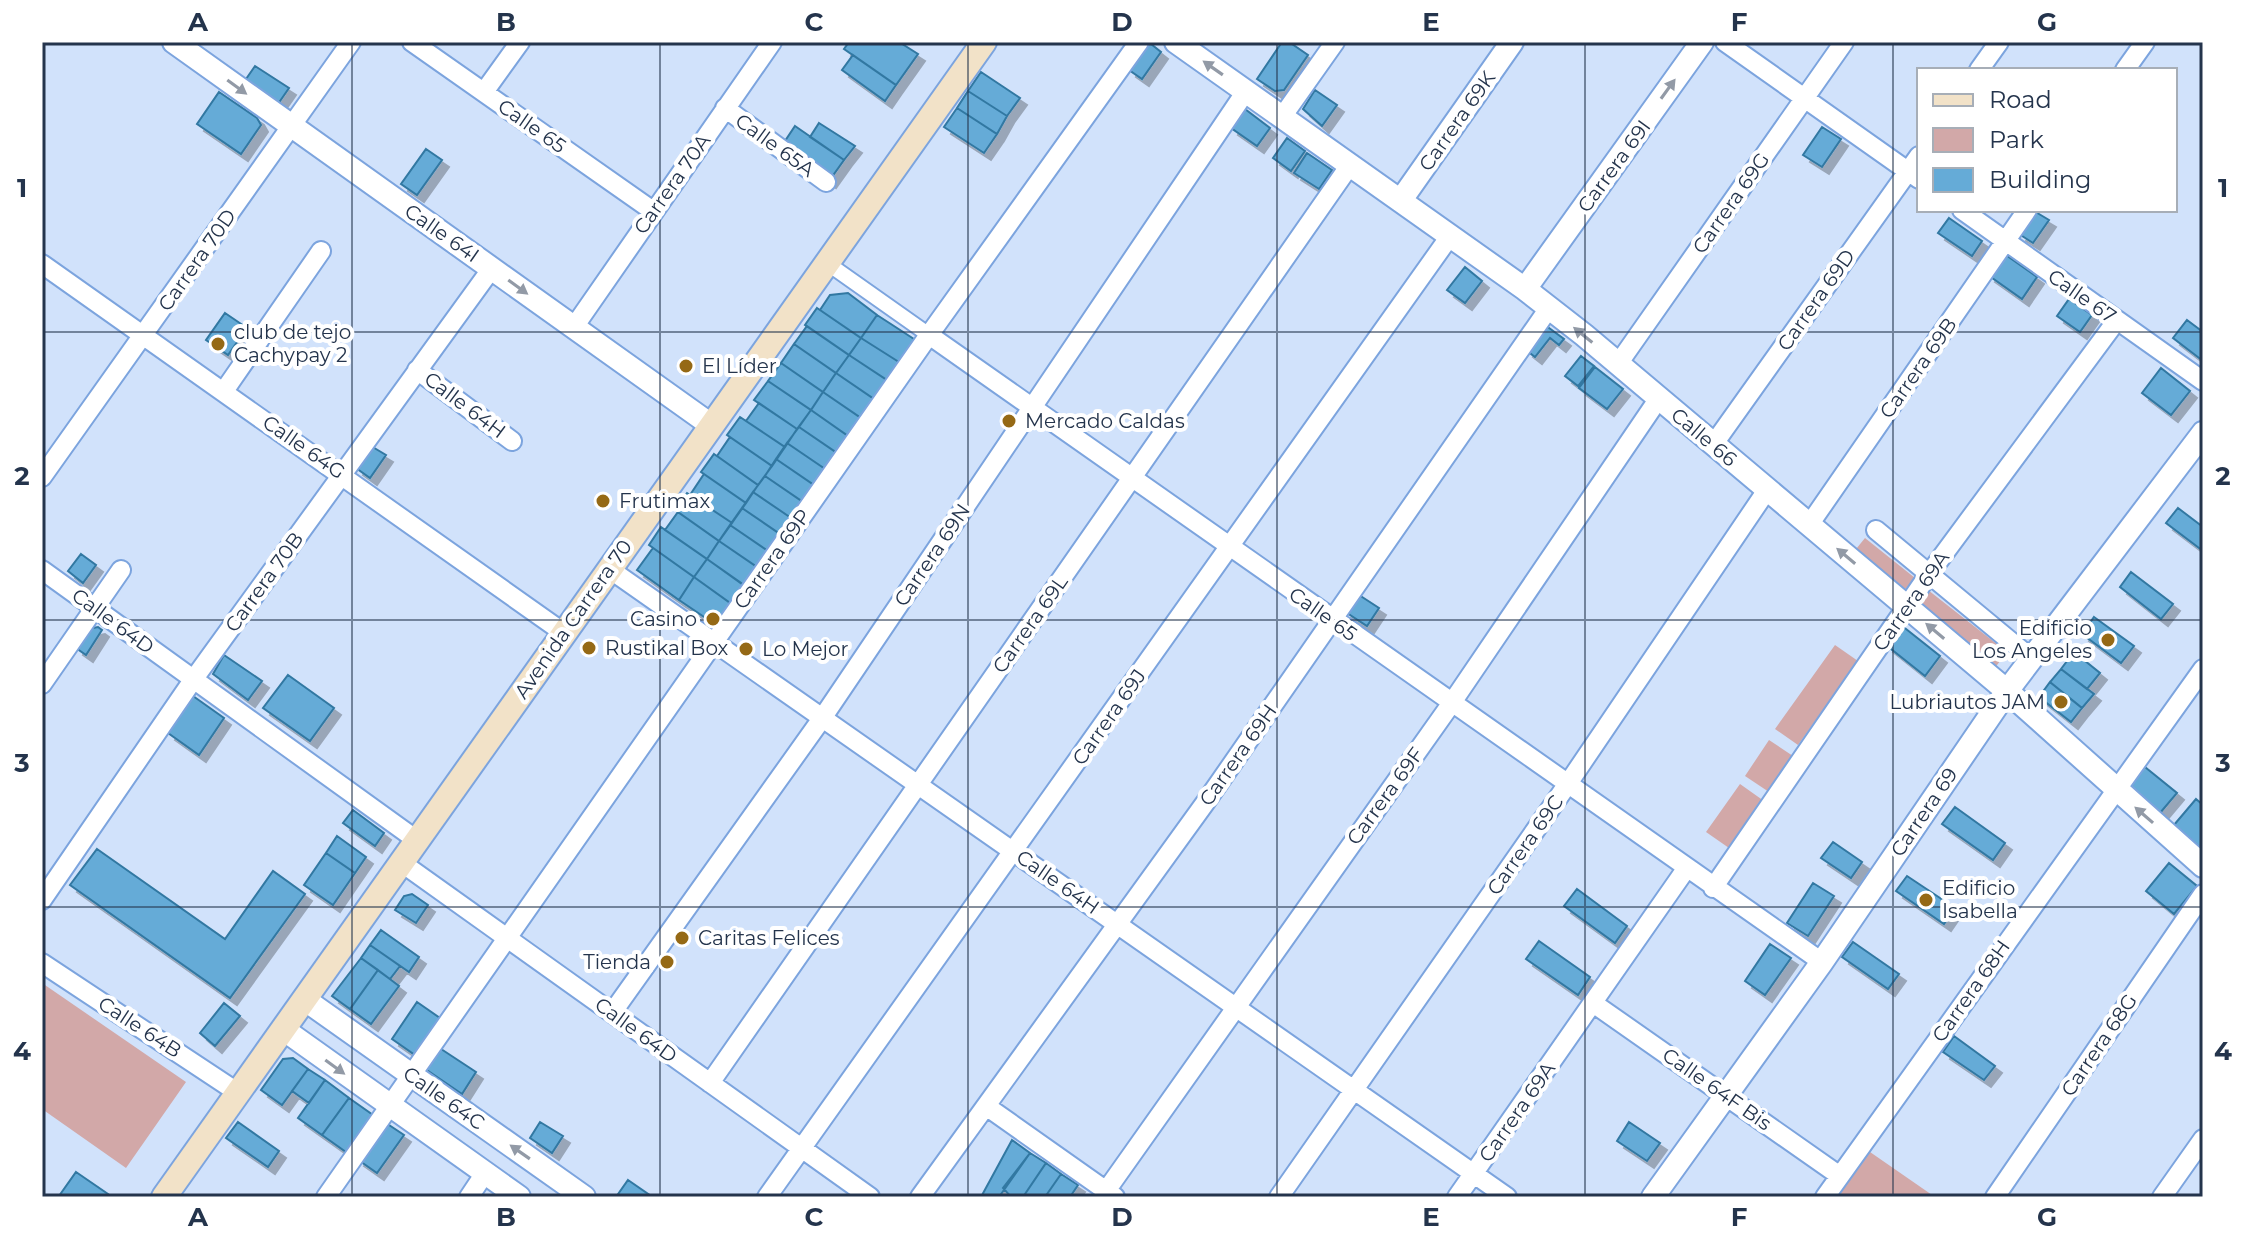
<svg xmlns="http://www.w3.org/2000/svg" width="2245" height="1239" font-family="Montserrat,sans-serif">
<defs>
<filter id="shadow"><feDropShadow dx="7" dy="7" stdDeviation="0" flood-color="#0004"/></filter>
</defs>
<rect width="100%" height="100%" fill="#d1e2fb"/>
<path fill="#d2a8a8" d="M1865 538 1915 578 1901 594 1852 554Z
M1928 590 2007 652 1994 669 1915 606Z
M1835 645 1858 661 1798 745 1775 729Z
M1769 740 1793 756 1769 792 1745 776Z
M1740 784 1764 801 1729 848 1706 832Z
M42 983 186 1082 126 1168 42 1109Z
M1870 1152 1935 1197H1838Z"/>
<path fill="#65abd7" stroke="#3178a2" stroke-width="2" filter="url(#shadow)" d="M849 42H899L918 54 896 85 844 49Z
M1282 42H1289L1308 55 1284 90 1275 91 1257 79Z
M1151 44 1161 52 1142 79 1129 70 1146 45Z
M853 55 896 85 885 101 842 70Z
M255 66 289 88 278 104 244 82Z
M981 72 1020 98 1007 116 968 91Z
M1315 90 1337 105 1322 126 1303 109Z
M968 91 1007 116 997 134 957 108Z
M219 92 257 118 261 125 241 154 197 124Z
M957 108 997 134 984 153 944 127Z
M1245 109 1270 128 1257 146 1231 128Z
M819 123 855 146 844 160 810 137Z
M795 126 844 160 829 181 781 147Z
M1822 127 1841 139 1822 167 1803 155Z
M1287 138 1305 151 1291 171 1273 158Z
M426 149 442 160 417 195 401 184Z
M1307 153 1332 170 1319 189 1294 173Z
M2034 211 2049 220 2033 243 2019 234Z
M1949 218 1982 241 1972 256 1938 233Z
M2003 253 2037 277 2022 299 1988 275Z
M1465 267 1482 281 1465 303 1447 290Z
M848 293 877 315 861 338 820 310 830 295Z
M2069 299 2092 315 2080 332 2057 316Z
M817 308 861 338 849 355 805 325Z
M225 313 247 328 228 355 206 340Z
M877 315 917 341 902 364 861 338Z
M2187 320 2203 332V361L2173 338Z
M1545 325 1564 339 1559 345 1550 338 1535 357 1526 350Z
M807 326 849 355 836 373 794 344Z
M861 338 902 364 890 382 849 355Z
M794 344 836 373 823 392 781 363Z
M849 355 890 382 877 401 836 373Z
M1581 356 1594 366 1578 386 1565 376Z
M781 363 823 392 811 410 768 381Z
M1595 367 1623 389 1607 409 1579 388Z
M2161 368 2190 391 2171 415 2142 393Z
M836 373 877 401 864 420 823 392Z
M768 381 811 410 797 429 754 400Z
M823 392 864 420 851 438 811 410Z
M759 403 797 429 785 447 746 421Z
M811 410 851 438 840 455 799 427Z
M740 417 785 447 772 466 727 435Z
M799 427 840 455 828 471 787 443Z
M730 437 772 466 758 485 717 456Z
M787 443 828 471 817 487 776 459Z
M371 446 386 455 370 478 356 468Z
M714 454 758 485 746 503 701 472Z
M776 459 817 487 806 504 765 476Z
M704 474 746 503 732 523 690 495Z
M765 476 806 504 794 520 753 492Z
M753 492 794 520 783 536 742 508Z
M687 493 732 523 719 541 675 510Z
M742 508 783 536 771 553 730 525Z
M2178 508 2203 527V551L2166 523Z
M678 512 719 541 707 559 665 530Z
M730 525 771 553 760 569 719 541Z
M661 527 707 559 694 577 649 545Z
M719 541 760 569 747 587 707 559Z
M653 548 694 577 679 600 637 570Z
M81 554 96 565 83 583 68 571Z
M707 559 746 587 733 605 694 577Z
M2131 572 2173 604 2161 619 2120 587Z
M694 577 733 605 719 627 679 600Z
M1356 593 1379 608 1367 626 1344 611Z
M2094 617 2134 646 2121 663 2082 634Z
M1901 625 1940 656 1925 676 1886 645Z
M98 627 102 630 86 655 76 648 88 629Z
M2074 652 2100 673 2087 689 2061 669Z
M224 655 262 681 248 700 213 674Z
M2061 669 2094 694 2082 708 2050 682Z
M288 675 334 708 310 741 263 708Z
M2050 682 2082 708 2071 722 2039 697Z
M193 696 224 718 199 755 168 733Z
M2140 763 2177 793 2160 813 2123 783Z
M2196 799 2203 805V850L2174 825Z
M1955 807 2005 843 1993 860 1942 824Z
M353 810 384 833 375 846 343 823Z
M337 836 366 857 355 873 326 853Z
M1833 842 1862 862 1851 878 1821 858Z
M97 849 225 939 273 871 305 894 230 998 70 885Z
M326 853 355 873 333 905 304 885Z
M2169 863 2197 886 2174 914 2146 891Z
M1907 876 1955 908 1944 924 1896 891Z
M1813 883 1834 896 1808 936 1787 923Z
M1577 889 1627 926 1615 943 1564 906Z
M412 894 428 905 416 923 395 910 404 896Z
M381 930 419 957 409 972 370 945Z
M1539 941 1590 977 1578 995 1526 959Z
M1853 942 1899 974 1888 989 1842 957Z
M1770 944 1791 958 1765 995 1745 981Z
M370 945 400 966 390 979 361 958Z
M361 958 378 970 350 1009 332 996Z
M378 970 399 986 371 1024 350 1009Z
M417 1002 440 1018 415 1055 392 1039Z
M224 1003 240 1016 215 1046 200 1033Z
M1954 1036 1995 1066 1984 1080 1943 1052Z
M435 1045 476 1072 462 1094 421 1066Z
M293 1058 308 1069 282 1105 261 1090 283 1059Z
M308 1069 325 1080 309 1103 292 1091Z
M325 1080 349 1098 322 1135 298 1118Z
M349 1098 373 1115 346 1152 322 1135Z
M383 1121 404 1135 377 1173 357 1159Z
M238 1122 279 1151 268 1167 226 1138Z
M540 1122 563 1136 552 1153 530 1138Z
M1629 1122 1660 1143 1647 1161 1617 1141Z
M1012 1140 1030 1153 999 1197H981Z
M1030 1153 1046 1163 1023 1197H1011L1003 1188Z
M1046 1163 1061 1174 1045 1197H1023Z
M76 1172 108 1194 106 1197 59 1196Z
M1061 1174 1078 1185 1070 1197H1045Z
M628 1180 651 1196 650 1197H616Z"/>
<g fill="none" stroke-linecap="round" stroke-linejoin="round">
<defs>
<path id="pedestrian" d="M827 263 929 335"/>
<path id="minor" d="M412 42 653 211
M1725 42 1919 179
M1979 70 1999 42
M2125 70 2145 42
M484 92 520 42
M725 108 826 182
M1282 117 1335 42
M1962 210 2203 381
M42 264 564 633
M574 327 772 42
M929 335 1822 962
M1618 364 1844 42
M417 370 512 441
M224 391 321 251
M1713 445 1919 156
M42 477 351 42
M1809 525 2027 210
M1876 530 2032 659
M608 568 1507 1197
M42 570 418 841
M42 684 121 570
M402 863 870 1197
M1713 888 1929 574 2117 320
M42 900 193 680 492 268
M42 963 237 1092
M1593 1003 1840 1176
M612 1013 823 717 1246 91
M710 1083 1350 165
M986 1106 1115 1197
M1106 1191 1451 704 1659 398
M326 1197 929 335 1139 42
M469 1197 485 1173
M767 1197 1450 236
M920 1197 1205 803 1549 308
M1279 1197 1567 785 1767 490
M1457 1197 1686 869
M1825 1197 2203 669
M1995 1197 2203 894
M2162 1197 2203 1139"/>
<path id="tertiary" d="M174 42 711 425
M1176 42 1525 289 1584 335 2007 691 2203 866
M1401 200 1512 42
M1525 289 1702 42
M304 999 584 1197
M283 1029 519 1197
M1653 1197 1822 962 2007 691 2203 433"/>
<path id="secondary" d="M164 1197 984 42"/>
</defs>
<use href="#pedestrian" stroke="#7ca4de" stroke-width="18"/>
<use href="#minor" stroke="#7ca4de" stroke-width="22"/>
<use href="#tertiary" stroke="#7ca4de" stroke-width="26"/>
<use href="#secondary" stroke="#7ca4de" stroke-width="28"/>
<use href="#pedestrian" stroke="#fff" stroke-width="14"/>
<use href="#minor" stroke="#fff" stroke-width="18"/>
<use href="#tertiary" stroke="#fff" stroke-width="22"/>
<use href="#secondary" stroke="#f2e2c8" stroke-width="24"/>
</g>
<defs><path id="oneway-solid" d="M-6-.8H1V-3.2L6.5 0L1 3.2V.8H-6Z" transform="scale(2)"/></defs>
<g fill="#929aa6">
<use href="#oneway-solid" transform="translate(1213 68) rotate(-145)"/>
<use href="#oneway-solid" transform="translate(237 87) rotate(36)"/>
<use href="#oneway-solid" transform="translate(1668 89) rotate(-54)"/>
<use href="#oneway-solid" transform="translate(518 287) rotate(36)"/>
<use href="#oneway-solid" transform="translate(1583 335) rotate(-141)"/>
<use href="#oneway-solid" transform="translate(1846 556) rotate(-140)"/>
<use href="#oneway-solid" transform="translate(1935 631) rotate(-140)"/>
<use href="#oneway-solid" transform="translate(2144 815) rotate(-139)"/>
<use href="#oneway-solid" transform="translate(335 1067) rotate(36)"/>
<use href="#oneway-solid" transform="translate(520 1152) rotate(-145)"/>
</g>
<path fill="none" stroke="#24344c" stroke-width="2" stroke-opacity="0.55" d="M352 42V1197M660 42V1197M968 42V1197M1277 42V1197M1585 42V1197M1893 42V1197M42 332H2203M42 620H2203M42 907H2203"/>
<g fill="#956915" stroke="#fff" stroke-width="3">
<circle cx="218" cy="344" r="8"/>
<circle cx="686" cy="366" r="8"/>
<circle cx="1009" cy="421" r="8"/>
<circle cx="603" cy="501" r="8"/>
<circle cx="713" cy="619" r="8"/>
<circle cx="2108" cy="640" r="8"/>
<circle cx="589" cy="648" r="8"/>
<circle cx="746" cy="649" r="8"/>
<circle cx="2061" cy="702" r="8"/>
<circle cx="1926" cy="900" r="8"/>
<circle cx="682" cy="938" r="8"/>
<circle cx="667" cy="962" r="8"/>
</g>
<g text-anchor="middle" stroke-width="8" stroke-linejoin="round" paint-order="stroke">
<g font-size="20" fill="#24344c" stroke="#fff">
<text transform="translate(1457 121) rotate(-55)" y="7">Carrera 69K</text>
<text transform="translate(532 126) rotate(35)" y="7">Calle 65</text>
<text transform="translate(775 145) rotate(36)" y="7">Calle 65A</text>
<text transform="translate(1614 166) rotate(-54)" y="7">Carrera 69I</text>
<text transform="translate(672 184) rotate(-55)" y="7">Carrera 70A</text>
<text transform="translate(1731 203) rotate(-55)" y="7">Carrera 69G</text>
<text transform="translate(442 233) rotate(35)" y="7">Calle 64I</text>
<text transform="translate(197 260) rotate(-55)" y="7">Carrera 70D</text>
<text transform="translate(2082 296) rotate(35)" y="7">Calle 67</text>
<text transform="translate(1816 300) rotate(-55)" y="7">Carrera 69D</text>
<text transform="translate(1918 368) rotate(-55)" y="7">Carrera 69B</text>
<text transform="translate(465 405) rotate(37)" y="7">Calle 64H</text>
<text transform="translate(1704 437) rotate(40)" y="7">Calle 66</text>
<text transform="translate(304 447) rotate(35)" y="7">Calle 64G</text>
<text transform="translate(932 555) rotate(-56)" y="7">Carrera 69N</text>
<text transform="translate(772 559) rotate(-55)" y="7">Carrera 69P</text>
<text transform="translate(264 582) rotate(-54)" y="7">Carrera 70B</text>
<text transform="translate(1911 601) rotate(-55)" y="7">Carrera 69A</text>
<text transform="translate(1323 614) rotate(35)" y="7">Calle 65</text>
<text transform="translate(573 619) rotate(-55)" y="7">Avenida Carrera 70</text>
<text transform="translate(113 621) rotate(36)" y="7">Calle 64D</text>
<text transform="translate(1030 624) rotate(-55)" y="7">Carrera 69L</text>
<text transform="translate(1109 717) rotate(-55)" y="7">Carrera 69J</text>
<text transform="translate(1238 755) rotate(-55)" y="7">Carrera 69H</text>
<text transform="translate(1385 796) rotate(-54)" y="7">Carrera 69F</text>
<text transform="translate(1924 812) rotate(-56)" y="7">Carrera 69</text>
<text transform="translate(1525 845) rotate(-55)" y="7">Carrera 69C</text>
<text transform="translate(1058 882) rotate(35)" y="7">Calle 64H</text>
<text transform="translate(1971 991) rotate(-55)" y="7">Carrera 68H</text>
<text transform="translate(140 1027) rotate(33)" y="7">Calle 64B</text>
<text transform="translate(636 1030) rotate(36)" y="7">Calle 64D</text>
<text transform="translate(2099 1045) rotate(-56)" y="7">Carrera 68G</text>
<text transform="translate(1717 1089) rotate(35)" y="7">Calle 64F Bis</text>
<text transform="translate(444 1098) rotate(35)" y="7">Calle 64C</text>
<text transform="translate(1517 1112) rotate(-55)" y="7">Carrera 69A</text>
</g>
<g font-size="20" fill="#24344c" stroke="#fff" text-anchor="start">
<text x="234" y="339">club de tejo<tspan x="234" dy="23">Cachypay 2</tspan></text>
<text x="702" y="373">El Líder</text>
<text x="1025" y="428">Mercado Caldas</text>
<text x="619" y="508">Frutimax</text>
<text x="697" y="626" text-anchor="end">Casino</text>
<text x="2092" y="635" text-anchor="end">Edificio<tspan x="2092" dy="23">Los Angeles</tspan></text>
<text x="605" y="655">Rustikal Box</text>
<text x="762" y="656">Lo Mejor</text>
<text x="2045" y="709" text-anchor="end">Lubriautos JAM</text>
<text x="1942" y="895">Edificio<tspan x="1942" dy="23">Isabella</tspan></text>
<text x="698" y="945">Caritas Felices</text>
<text x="651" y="969" text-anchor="end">Tienda</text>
</g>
</g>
<rect width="2245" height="1239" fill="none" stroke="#ffffff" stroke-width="88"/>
<rect x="1917" y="68" width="260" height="144" fill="#ffffff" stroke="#a7aeb7" stroke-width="2"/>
<rect x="1933" y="94" width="40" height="12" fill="#f2e2c8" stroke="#a7aeb7" stroke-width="2"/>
<text x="1989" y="108" font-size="24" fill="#24344c">Road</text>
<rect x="1933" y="128" width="40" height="24" fill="#d2a8a8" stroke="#a7aeb7" stroke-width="2"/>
<text x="1989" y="148" font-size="24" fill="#24344c">Park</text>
<rect x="1933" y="168" width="40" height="24" fill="#65abd7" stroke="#a7aeb7" stroke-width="2"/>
<text x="1989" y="188" font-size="24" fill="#24344c">Building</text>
<rect x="44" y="44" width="2157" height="1151" fill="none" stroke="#24344c" stroke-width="3"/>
<g font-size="26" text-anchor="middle" font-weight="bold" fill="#24344c">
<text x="198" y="31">A</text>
<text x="506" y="31">B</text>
<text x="814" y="31">C</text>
<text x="1122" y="31">D</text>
<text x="1431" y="31">E</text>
<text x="1739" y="31">F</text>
<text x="2047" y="31">G</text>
<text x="22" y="197">1</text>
<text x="2223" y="197">1</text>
<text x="22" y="485">2</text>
<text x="2223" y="485">2</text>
<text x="22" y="772">3</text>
<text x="2223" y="772">3</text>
<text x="22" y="1060">4</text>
<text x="2223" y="1060">4</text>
<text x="198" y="1226">A</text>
<text x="506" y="1226">B</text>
<text x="814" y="1226">C</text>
<text x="1122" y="1226">D</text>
<text x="1431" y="1226">E</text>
<text x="1739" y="1226">F</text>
<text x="2047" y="1226">G</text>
</g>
</svg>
